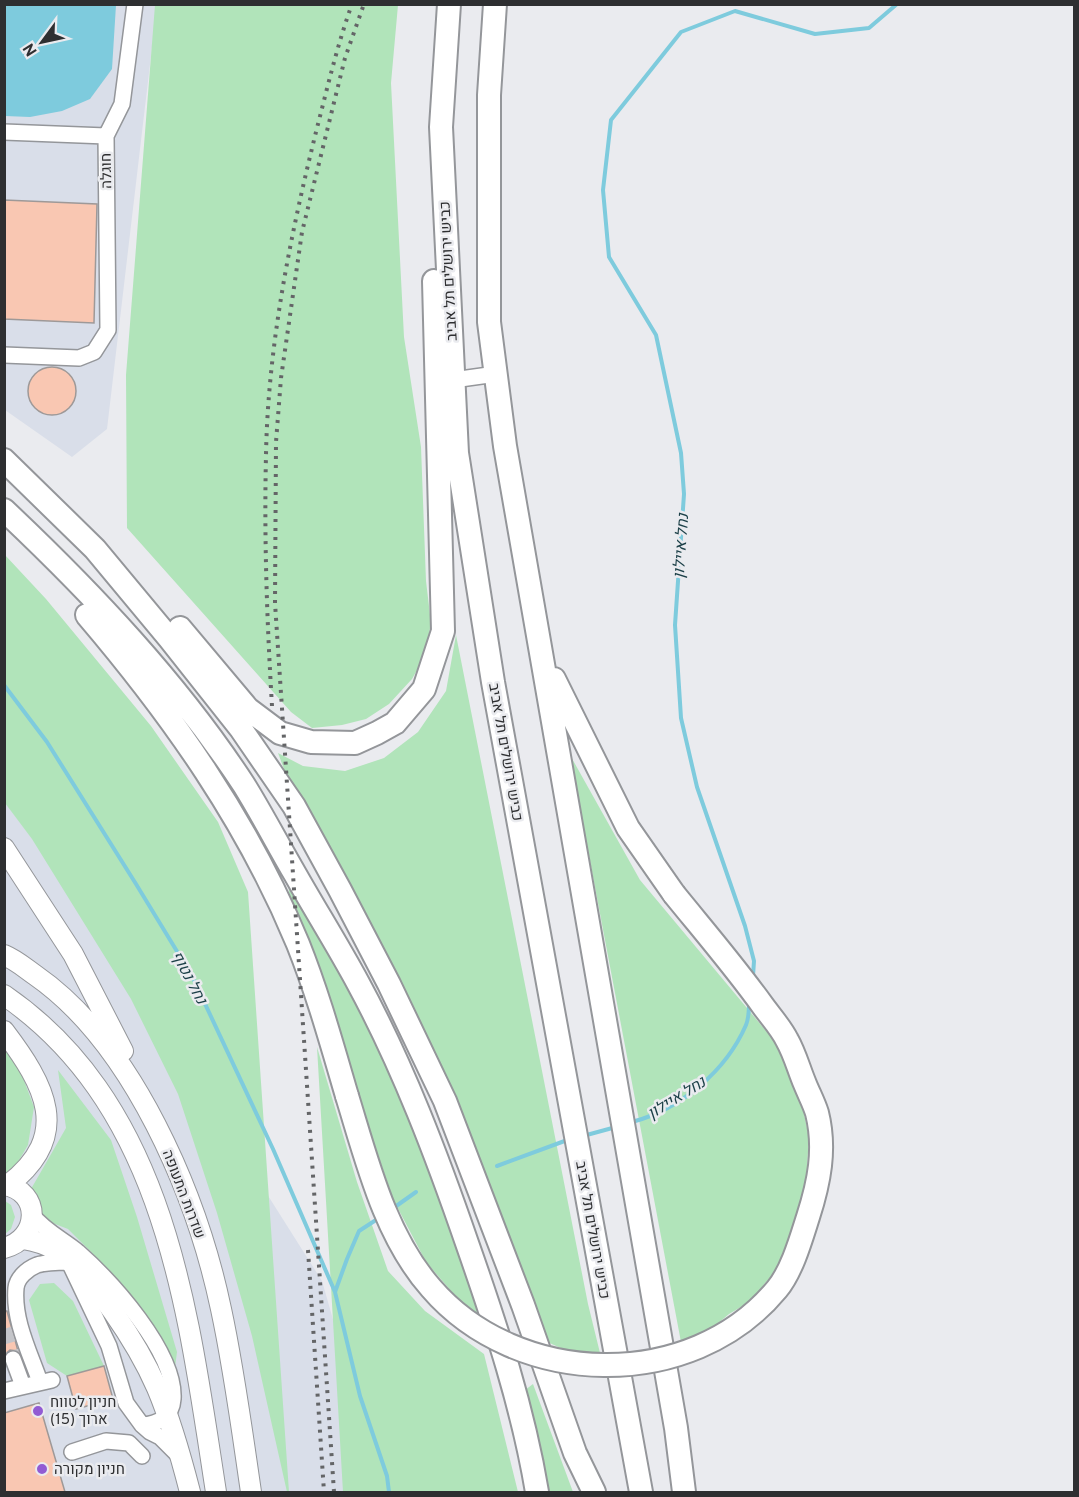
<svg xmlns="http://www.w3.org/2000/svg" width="1079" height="1497" font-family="Overpass,Heebo,sans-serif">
<rect width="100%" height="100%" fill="#eaebef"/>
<path fill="#d9dee9" d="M5 5H157L107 429 72 457 5 410Z
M4 778 322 1281 380 1484 381 1492H5Z"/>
<path fill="#b1e4ba" d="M155 5H398L391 83 404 337 421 447 426 581 431 623 425 656 412 679 389 704 366 719 342 725 312 728 291 712 127 528 126 375Z
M5 555 46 599 151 726 218 822 248 892 289 1492H287L252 1336 217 1213 178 1094 131 999 32 839 5 803Z
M456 635 588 1304 600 1353 565 1350 543 1340 290 785 278 753 303 766 345 771 384 758 418 732 446 691Z
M570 755 640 880 772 1038 789 1067 803 1109 809 1138 804 1208 785 1262 766 1282 751 1301 729 1314 704 1335 681 1342Z
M288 872 401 1085 488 1322 457 1298 426 1262 393 1199 318 980 290 918Z
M317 1047 357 1182 388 1271 425 1311 484 1354 518 1492H343Z
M4 1048 16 1059 34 1107 28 1145 11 1174H5Z
M58 1070 111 1140 137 1217 177 1352 174 1375 153 1331 96 1257 68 1229 42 1219 40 1202 31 1189 66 1128Z
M5 1201 11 1205 15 1217 11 1229 5 1234Z
M54 1283 73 1301 104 1366 67 1376 47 1363 29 1300 40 1284Z
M533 1384 573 1492H548L542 1454 525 1390Z"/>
<path fill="#7ecbdd" d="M5 4 116 5 112 69 90 99 62 111 30 117 5 116Z"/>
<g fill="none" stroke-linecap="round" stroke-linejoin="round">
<path stroke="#7ecbdd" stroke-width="4" d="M4 685 47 742 136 884 192 976 273 1149 335 1292
M753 976 754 961 745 926 697 787 681 718 675 625 684 494 681 453 656 335 609 257 603 190 611 120 681 32 735 11 815 34 869 28 897 4
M632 1122C681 1109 726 1071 746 1025 749 1018 749 1009 749 1002
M583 1136 616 1127
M497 1166 570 1139
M392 1209 416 1192
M379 1218 359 1231 347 1259 335 1292 360 1396 387 1476 389 1492"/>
</g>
<path fill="#f9c7b2" stroke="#9e9998" stroke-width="1.5" d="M4 200 97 204 94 323 4 319Z
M28 391a24 24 0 1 1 48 0a24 24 0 1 1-48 0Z
M4 1311H7L18 1351 10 1350 4 1355Z
M104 1366 113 1399 76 1409 67 1376Z
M39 1403 65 1492H4V1413Z"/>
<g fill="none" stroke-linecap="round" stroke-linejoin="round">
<path stroke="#c4c5c9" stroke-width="15" stroke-dasharray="15 8" stroke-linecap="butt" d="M4 1329 13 1359"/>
<defs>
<path id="minor" d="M4 132 106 136
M4 355 79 358 94 352 108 330 106 136 122 104 135 4
M453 380 496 374
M32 1215C45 1231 62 1239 78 1252 111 1281 176 1352 173 1399 172 1417 158 1424 142 1425
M13 1359 23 1386
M40 1382C30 1353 13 1320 16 1288 17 1278 27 1269 37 1265 46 1262 59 1262 69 1262L109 1346 126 1403 142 1425 150 1432 160 1437 180 1457
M4 1391 52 1380
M72 1452 106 1441 129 1443 142 1456"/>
<path id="major" d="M4 848 73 954 123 1051
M4 955C16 960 25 968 35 975 133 1043 197 1195 221 1309 234 1369 242 1431 251 1492
M4 995C167 1107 188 1313 216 1492
M4 1031C45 1085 73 1135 8 1185
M4 1185C42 1191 40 1239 4 1248
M23 1239C34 1241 44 1243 53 1249 92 1271 139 1347 157 1388 171 1421 181 1457 190 1492"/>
<path id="highway" d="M449 4 441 127 457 453 493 682 641 1492
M495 4 489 95V322L505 446 676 1428 684 1492
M4 460 95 549 169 638 241 729 294 806 340 890 389 984 445 1101 523 1305 575 1453 594 1492
M4 510C92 593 178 684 244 785 262 814 278 845 295 874 316 911 338 946 358 983 403 1066 437 1156 468 1246 496 1326 523 1408 537 1492
M87 615C173 716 247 821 298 944 318 994 332 1045 347 1096
M180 628 248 709 280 733 311 742 355 743 377 733 395 723 424 689 443 631 434 281
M554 679 628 828 674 894"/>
</defs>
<use href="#minor" stroke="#94969a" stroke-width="18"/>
<use href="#major" stroke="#94969a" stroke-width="22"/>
<use href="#highway" stroke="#94969a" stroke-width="26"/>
<use href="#minor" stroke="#fff" stroke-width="15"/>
<use href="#major" stroke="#fff" stroke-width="20"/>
<use href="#highway" stroke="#fff" stroke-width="22"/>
<path stroke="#646567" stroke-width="4" stroke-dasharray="3 6" stroke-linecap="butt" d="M272 706C267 622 264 539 266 455 268 346 290 237 316 132 327 89 337 46 352 4
M308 1250 324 1492
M334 1492 275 603 276 442 281 378 302 232 345 58 364 4"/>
<defs>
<path id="highway-bridge" d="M347 1096C367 1161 385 1236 431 1288 517 1388 691 1393 777 1289 792 1271 801 1239 808 1217 819 1183 826 1149 817 1113 814 1103 809 1094 805 1084 799 1070 795 1054 787 1040 781 1028 771 1017 763 1006 735 967 704 931 674 894"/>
</defs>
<use href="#highway-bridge" stroke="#94969a" stroke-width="26" stroke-linecap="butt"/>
<use href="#highway-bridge" stroke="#fff" stroke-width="22"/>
</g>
<g fill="#925bd3" stroke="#eaebef" stroke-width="2">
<circle cx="38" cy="1411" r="6"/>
<circle cx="42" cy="1469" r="6"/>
</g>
<g text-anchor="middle" stroke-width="5" stroke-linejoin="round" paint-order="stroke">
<g font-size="15" fill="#2e2f31" stroke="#eaebef">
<text transform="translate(106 171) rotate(-91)" y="5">חוגלה</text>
<text transform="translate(448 271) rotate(-93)" y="5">כביש ירושלים תל אביב</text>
<text transform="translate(506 752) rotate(80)" y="5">כביש ירושלים תל אביב</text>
<text transform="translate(184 1194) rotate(69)" y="5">שדרות התעופה</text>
<text transform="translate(593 1230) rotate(80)" y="5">כביש ירושלים תל אביב</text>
</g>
<g font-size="15" fill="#2e2f31" stroke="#eaebef" text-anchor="start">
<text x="50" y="1407">חניון לטווח<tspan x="50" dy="17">ארוך (15)</tspan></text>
<text x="54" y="1474">חניון מקורה</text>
</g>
<g font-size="16" font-style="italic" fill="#1b3f47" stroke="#eaebef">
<text transform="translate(680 546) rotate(-86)" y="6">נחל איילון</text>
<text transform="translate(190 977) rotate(62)" y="6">נחל נטוף</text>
<text transform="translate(676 1097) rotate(-32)" y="6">נחל איילון</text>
</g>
</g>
<rect width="1079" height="1497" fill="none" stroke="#2e2f31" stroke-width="12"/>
<g transform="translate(42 42) rotate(237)" stroke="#eaebef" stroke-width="4.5" paint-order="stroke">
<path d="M0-4.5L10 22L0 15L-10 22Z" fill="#2e2f31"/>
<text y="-9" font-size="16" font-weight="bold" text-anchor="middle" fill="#2e2f31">N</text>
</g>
</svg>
